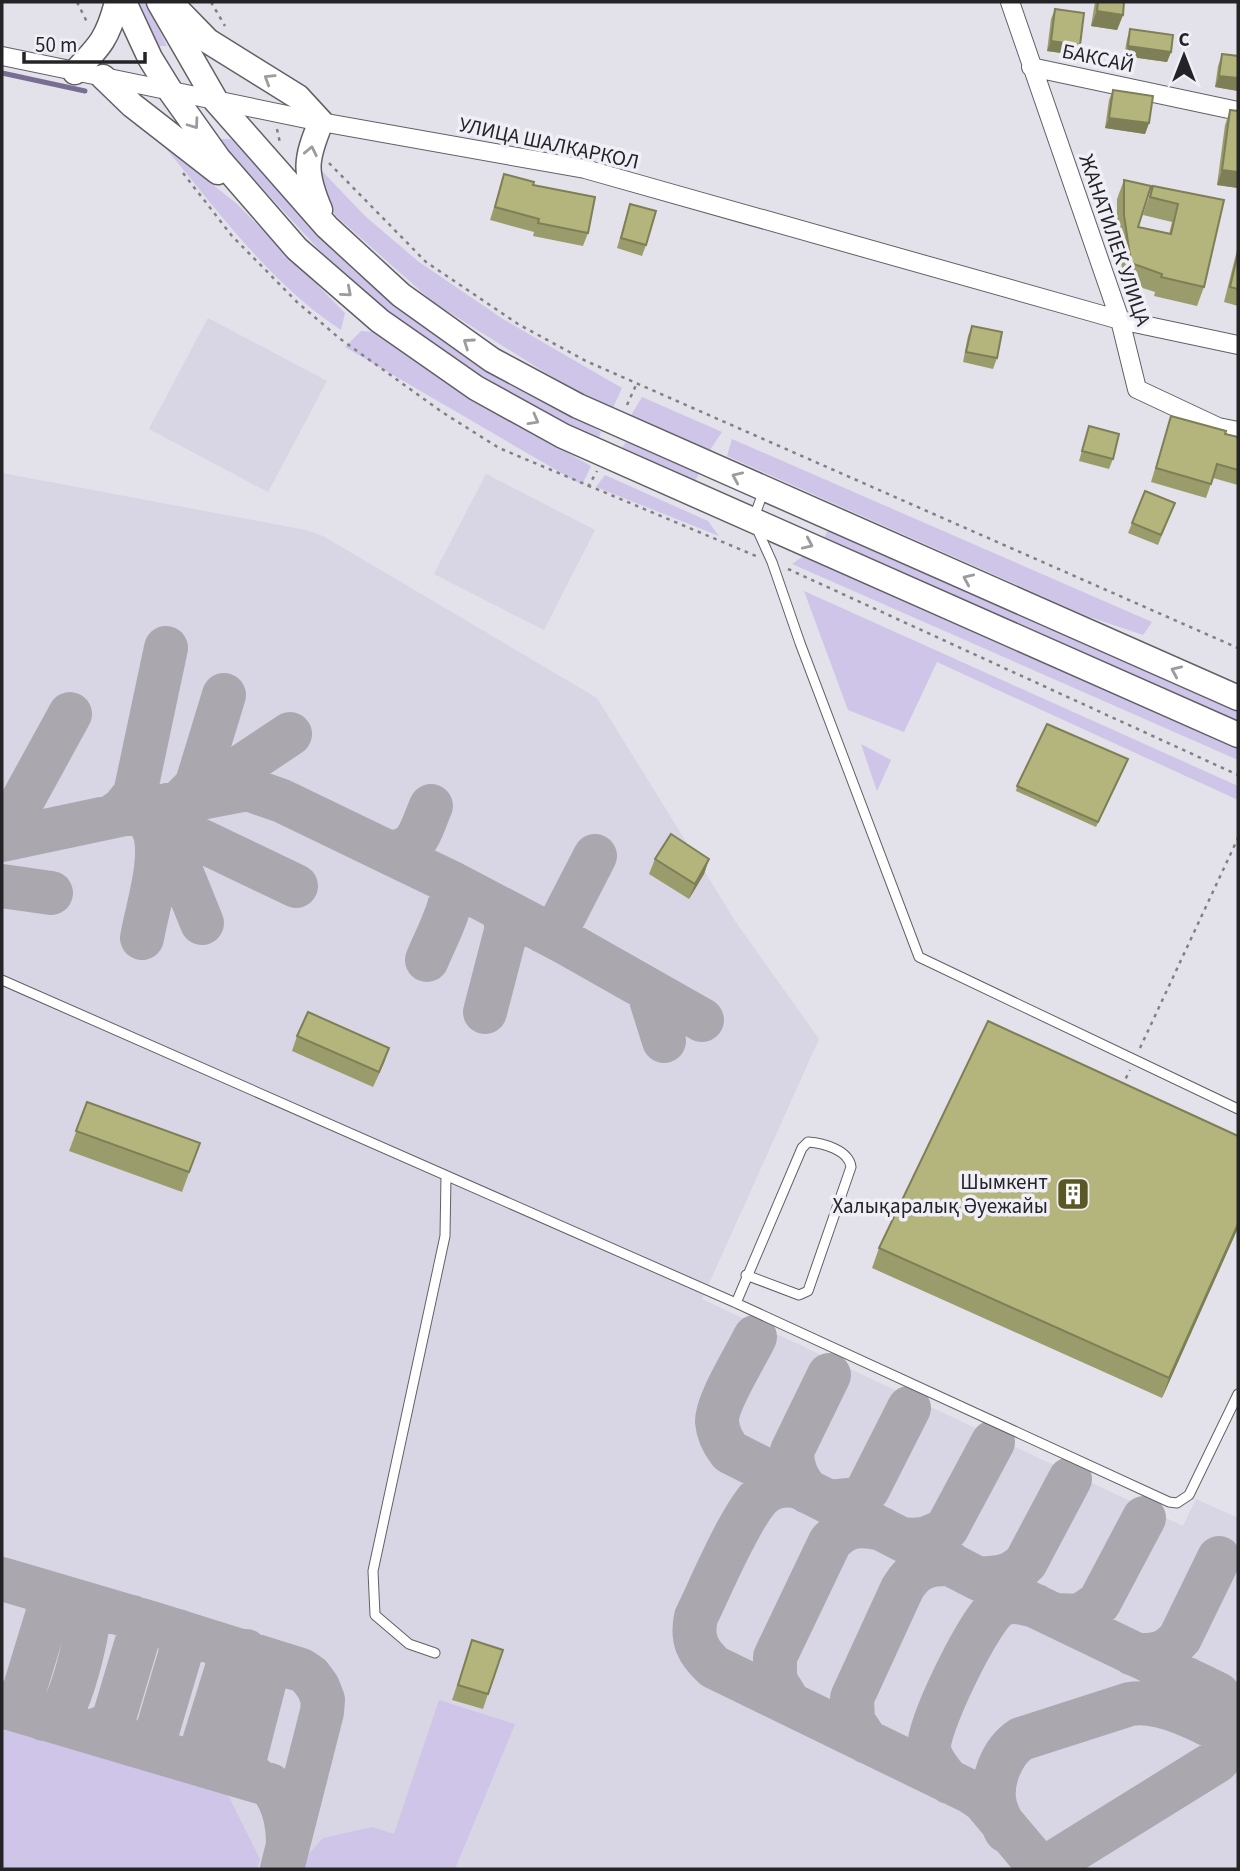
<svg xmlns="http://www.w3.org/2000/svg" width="1240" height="1871" font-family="'Source Sans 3',sans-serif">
<rect width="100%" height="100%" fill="#e3e1e9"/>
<path fill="#d8d5e4" d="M208 318 327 381 268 492 149 429Z
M2 473 306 530 323 536 597 698 737 924 819 1039 702 1299 1183 1526 1196 1499 1238 1518V1869H2Z
M486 474 595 530 544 630 434 574Z"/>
<path fill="#cec5e9" d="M134 2H146L167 46H155Z
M217 139H231L353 270 424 324 508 380 601 432 598 440 502 390 415 335 345 278Z
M162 144 237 204 345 313 341 330C269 283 217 209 162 144Z
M320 169 365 216 419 262 503 319 622 388 612 410 546 373 433 302 335 215Z
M361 331 375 332 458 391 591 466 582 485 345 347Z
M642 397 722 432 710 450 630 417Z
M732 439 1152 622 1143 635 1087 616 727 456Z
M626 442 699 473 694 484 619 452Z
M605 475 708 521 719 536 596 487Z
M828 530 1238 712V722L823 540Z
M805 555 1238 749V760L792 564Z
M804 591 1238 786V800L937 662 904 732 848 710Z
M861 744 891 760 877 791Z
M439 1700 515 1724 455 1869H295L323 1838 372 1827 394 1834Z
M2 1720 224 1787 260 1859 257 1869H2Z"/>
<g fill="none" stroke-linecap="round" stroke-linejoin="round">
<path stroke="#786e93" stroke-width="5" d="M2 73 85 91"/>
<path stroke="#aaa8ae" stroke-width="44" d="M191 800 248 789 282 801 450 882 568 944 702 1020
M180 802 195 787 198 780 224 695
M113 816 123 809 135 794 166 648
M162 824 202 923
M2 838 70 714
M2 840 191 800 290 734
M391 852C419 851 421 828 431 806
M2 886 51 893
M543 931 552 930 560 924 595 856
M142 938C147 909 165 855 153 828 150 822 144 816 139 811L296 886
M427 960C435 939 457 902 450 882
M648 990 664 1041
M485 1012 506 931V920L502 910
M755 1337C746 1356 716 1403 717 1422 718 1434 723 1443 730 1452L829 1502 859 1499 868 1489 909 1408
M800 1487C786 1484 775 1485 764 1493 743 1509 709 1591 696 1617 691 1640 698 1652 714 1667L971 1792 984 1801 1041 1869
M808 1492C797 1479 792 1468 792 1451L829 1375
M829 1502 977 1578 1218 1694 1238 1718
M901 1539C920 1541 931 1539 947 1528L993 1442
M977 1578C997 1579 1012 1577 1026 1562L1070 1479
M2 1579 155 1624 301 1670 310 1676 318 1687 323 1700 322 1712 282 1869
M1055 1615 1080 1616 1099 1603 1144 1518
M1133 1654C1153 1657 1167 1654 1180 1638L1219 1558
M788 1701 775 1680V1657L830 1542C846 1524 860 1524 882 1529
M2 1705 15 1701 24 1691 49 1609 45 1596 35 1589
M2 1706 270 1785C284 1802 288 1822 288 1844
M44 1719C51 1717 58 1715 63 1708 72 1697 91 1625 88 1611L79 1602
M91 1732 108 1725 114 1718 137 1641 138 1630 132 1617
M867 1742 853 1721 852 1698 902 1589C914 1568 928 1563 951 1564
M136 1745 151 1738 158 1729 180 1655 181 1643 178 1631
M187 1760 197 1757 201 1752 227 1668 235 1658 246 1651
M257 1780 247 1771 245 1758 265 1680 272 1669 282 1664
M949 1782C941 1773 932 1763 929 1750 925 1730 981 1616 999 1606 1011 1599 1023 1603 1036 1606
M1006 1831C1002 1823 997 1814 995 1805 990 1783 1001 1752 1021 1739L1130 1704C1164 1699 1208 1724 1238 1740
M1043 1869 1217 1761C1232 1745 1233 1731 1231 1710"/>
<defs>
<path id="lane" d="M764 490 753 520 772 562 800 643 919 957 1238 1109
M2 980 736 1303 1169 1502 1177 1503 1189 1495 1238 1394
M736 1303 802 1148 808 1142C823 1143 849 1150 851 1167L808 1291 799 1295 746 1275
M435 1653 409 1644 375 1615 373 1571 445 1236 446 1176"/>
<path id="street" d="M1010 2 1120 320 1137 389 1218 427 1238 431
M2 56 321 122 585 169 1120 320 1238 345
M1031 67 1238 111"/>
<path id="secondary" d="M124 2 150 58 171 92 218 158 297 249 380 321 476 388 563 436 1238 735
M159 2 216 101 327 227 401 295 492 360 578 406 1238 698
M170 2 208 41 298 97 321 122C305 160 304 172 320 210
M75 72C100 46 108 38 117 2
M103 77 132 105 218 172"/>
</defs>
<use href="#lane" stroke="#626067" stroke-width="11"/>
<use href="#street" stroke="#626067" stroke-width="20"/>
<use href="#secondary" stroke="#626067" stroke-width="27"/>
<path stroke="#818085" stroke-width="2.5" stroke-dasharray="3.5 5" stroke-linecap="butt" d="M77 2 88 24
M211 2 225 26
M277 129 280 143
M329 163 426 262 518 324 586 361 1238 648
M183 173 232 236 297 302 339 338 442 412 499 448 756 556
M627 405 637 383
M588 487 597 471
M788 569 1238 775
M1140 1048 1238 838
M1122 1086 1130 1070"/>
<use href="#lane" stroke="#fff" stroke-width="9"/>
<use href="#street" stroke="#fff" stroke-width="18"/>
<use href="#secondary" stroke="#fff" stroke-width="24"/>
</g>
<path fill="#9b9c6b" d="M1095 2H1124L1123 15 1117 30 1091 26Z
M1055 9 1076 55 1047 51 1051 19Z
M1130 29 1171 52 1167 62 1124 56 1127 39Z
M1222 54 1238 56V91L1215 87 1218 66Z
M1113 90 1149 123 1145 134 1105 128 1109 100Z
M1230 110 1238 188 1217 185 1225 125Z
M504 174 533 185 588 233 583 246 533 236 534 232 490 220Z
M1124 180 1138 227 1169 234 1172 222 1143 215 1146 205 1153 186 1224 200 1204 287 1197 306 1154 296 1155 292 1124 282 1117 234V199Z
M630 204 646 245 642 256 617 248Z
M1238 246V306L1224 302Z
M972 326 997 358 993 369 963 362 968 336Z
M1171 416 1238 437V485L1213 478 1206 498 1151 482Z
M1089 426 1113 459 1109 469 1079 461Z
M1171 513 1158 545 1128 533 1132 523Z
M1126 765 1096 827 1016 791 1017 786Z
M655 859H709L704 874 689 899 649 874Z
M297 1036 389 1048 373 1087 292 1051Z
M87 1102 200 1143 182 1192 69 1151Z
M1238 1228 1162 1398 872 1268 879 1248Z
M472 1640 488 1694 483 1709 452 1700Z"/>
<path fill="#7e7f57" d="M1097 11 1123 15 1117 30 1091 26Z
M1051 41 1080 45 1076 55 1047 51Z
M1128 46 1171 52 1167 62 1124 56Z
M1219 76 1238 78V91L1215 87Z
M1109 118 1149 123 1145 134 1105 128Z
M1222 170 1238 172V188L1217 185Z
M709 859 704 874 689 899 695 884Z
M389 1048 384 1063 373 1087 379 1072Z
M1238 1224V1228L1162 1398 1169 1378Z"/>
<path fill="#b4b57c" stroke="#7e7f57" stroke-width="2" d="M1098 2H1124L1123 15 1097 11Z
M1055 9 1084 13 1080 45 1051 41Z
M1130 29 1173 35 1171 52 1128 46Z
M1222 54 1238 56V78L1219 76Z
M1113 90 1153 96 1149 123 1109 118Z
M1230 110 1238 111V172L1222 170Z
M504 174 534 182 533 185 595 197 588 233 538 223 539 219 495 207Z
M1124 180 1151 186 1138 227 1171 234 1178 204 1150 197 1153 186 1224 200 1204 287 1161 277 1162 274 1131 263 1124 215Z
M630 204 656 211 646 245 621 238Z
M1238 253V289L1230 287Z
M972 326 1002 332 997 358 966 352Z
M1171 416 1226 431 1225 434 1238 437V470L1217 464 1211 484 1156 468Z
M1089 426 1119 434 1113 459 1082 451Z
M1145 491 1175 503 1161 535 1132 523Z
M1047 724 1128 759 1098 822 1017 786Z
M671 834 709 859 695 884 655 859Z
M308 1012 389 1048 379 1072 297 1036Z
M988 1021 1238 1136V1224L1169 1378 879 1248Z
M87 1102 200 1143 189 1172 76 1131Z
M472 1640 503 1650 488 1694 458 1685Z"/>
<defs><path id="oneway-chevron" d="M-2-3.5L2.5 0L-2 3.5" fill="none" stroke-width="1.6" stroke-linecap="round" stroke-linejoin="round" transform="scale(1.75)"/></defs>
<g stroke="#9c9c9e">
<use href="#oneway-chevron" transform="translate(269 79) rotate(-148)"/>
<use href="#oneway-chevron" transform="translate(194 124) rotate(54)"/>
<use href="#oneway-chevron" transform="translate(311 151) rotate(-78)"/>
<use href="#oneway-chevron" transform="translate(347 292) rotate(41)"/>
<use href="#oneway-chevron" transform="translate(468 343) rotate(-145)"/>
<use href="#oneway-chevron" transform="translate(534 420) rotate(29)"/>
<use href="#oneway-chevron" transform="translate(737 477) rotate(-156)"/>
<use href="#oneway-chevron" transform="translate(808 544) rotate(24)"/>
<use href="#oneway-chevron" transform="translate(968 579) rotate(-156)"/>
<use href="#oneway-chevron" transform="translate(1176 671) rotate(-156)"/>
</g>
<defs>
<symbol id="building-square" viewBox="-11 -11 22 22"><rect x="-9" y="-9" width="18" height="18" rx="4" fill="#5a5926" stroke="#f0eef6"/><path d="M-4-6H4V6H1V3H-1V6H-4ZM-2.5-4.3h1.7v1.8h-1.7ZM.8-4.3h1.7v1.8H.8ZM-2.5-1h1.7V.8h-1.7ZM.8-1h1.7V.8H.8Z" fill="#fff"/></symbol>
</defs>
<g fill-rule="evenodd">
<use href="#building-square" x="1054" y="1175" width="38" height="38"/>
</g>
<g text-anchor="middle" stroke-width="7" stroke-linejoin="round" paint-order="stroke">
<g font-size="21" fill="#242427" stroke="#f0eef6">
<text transform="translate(1098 58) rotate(12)" y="7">БАКСАЙ</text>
<text transform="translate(549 143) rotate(12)" y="7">УЛИЦА ШАЛКАРКОЛ</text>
<text transform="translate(1115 240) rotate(71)" y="7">ЖАНАТИЛЕК УЛИЦА</text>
</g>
<g font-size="21" fill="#242427" stroke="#f0eef6" text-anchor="end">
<text x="1048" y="1189">Шымкент<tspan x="1048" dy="24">Халықаралық Әуежайы</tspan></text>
</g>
</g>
<rect width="1240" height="1871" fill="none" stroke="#242427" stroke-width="7"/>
<g transform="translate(1184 56)" stroke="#f0eef6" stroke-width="5" paint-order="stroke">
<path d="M0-5L12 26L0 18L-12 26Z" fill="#242427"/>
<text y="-10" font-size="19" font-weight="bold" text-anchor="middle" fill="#242427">С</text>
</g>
<path d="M24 52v10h121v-10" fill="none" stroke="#242427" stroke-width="3.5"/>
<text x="35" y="52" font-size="21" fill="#242427" stroke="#f0eef6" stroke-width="5" paint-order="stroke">50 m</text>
</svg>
